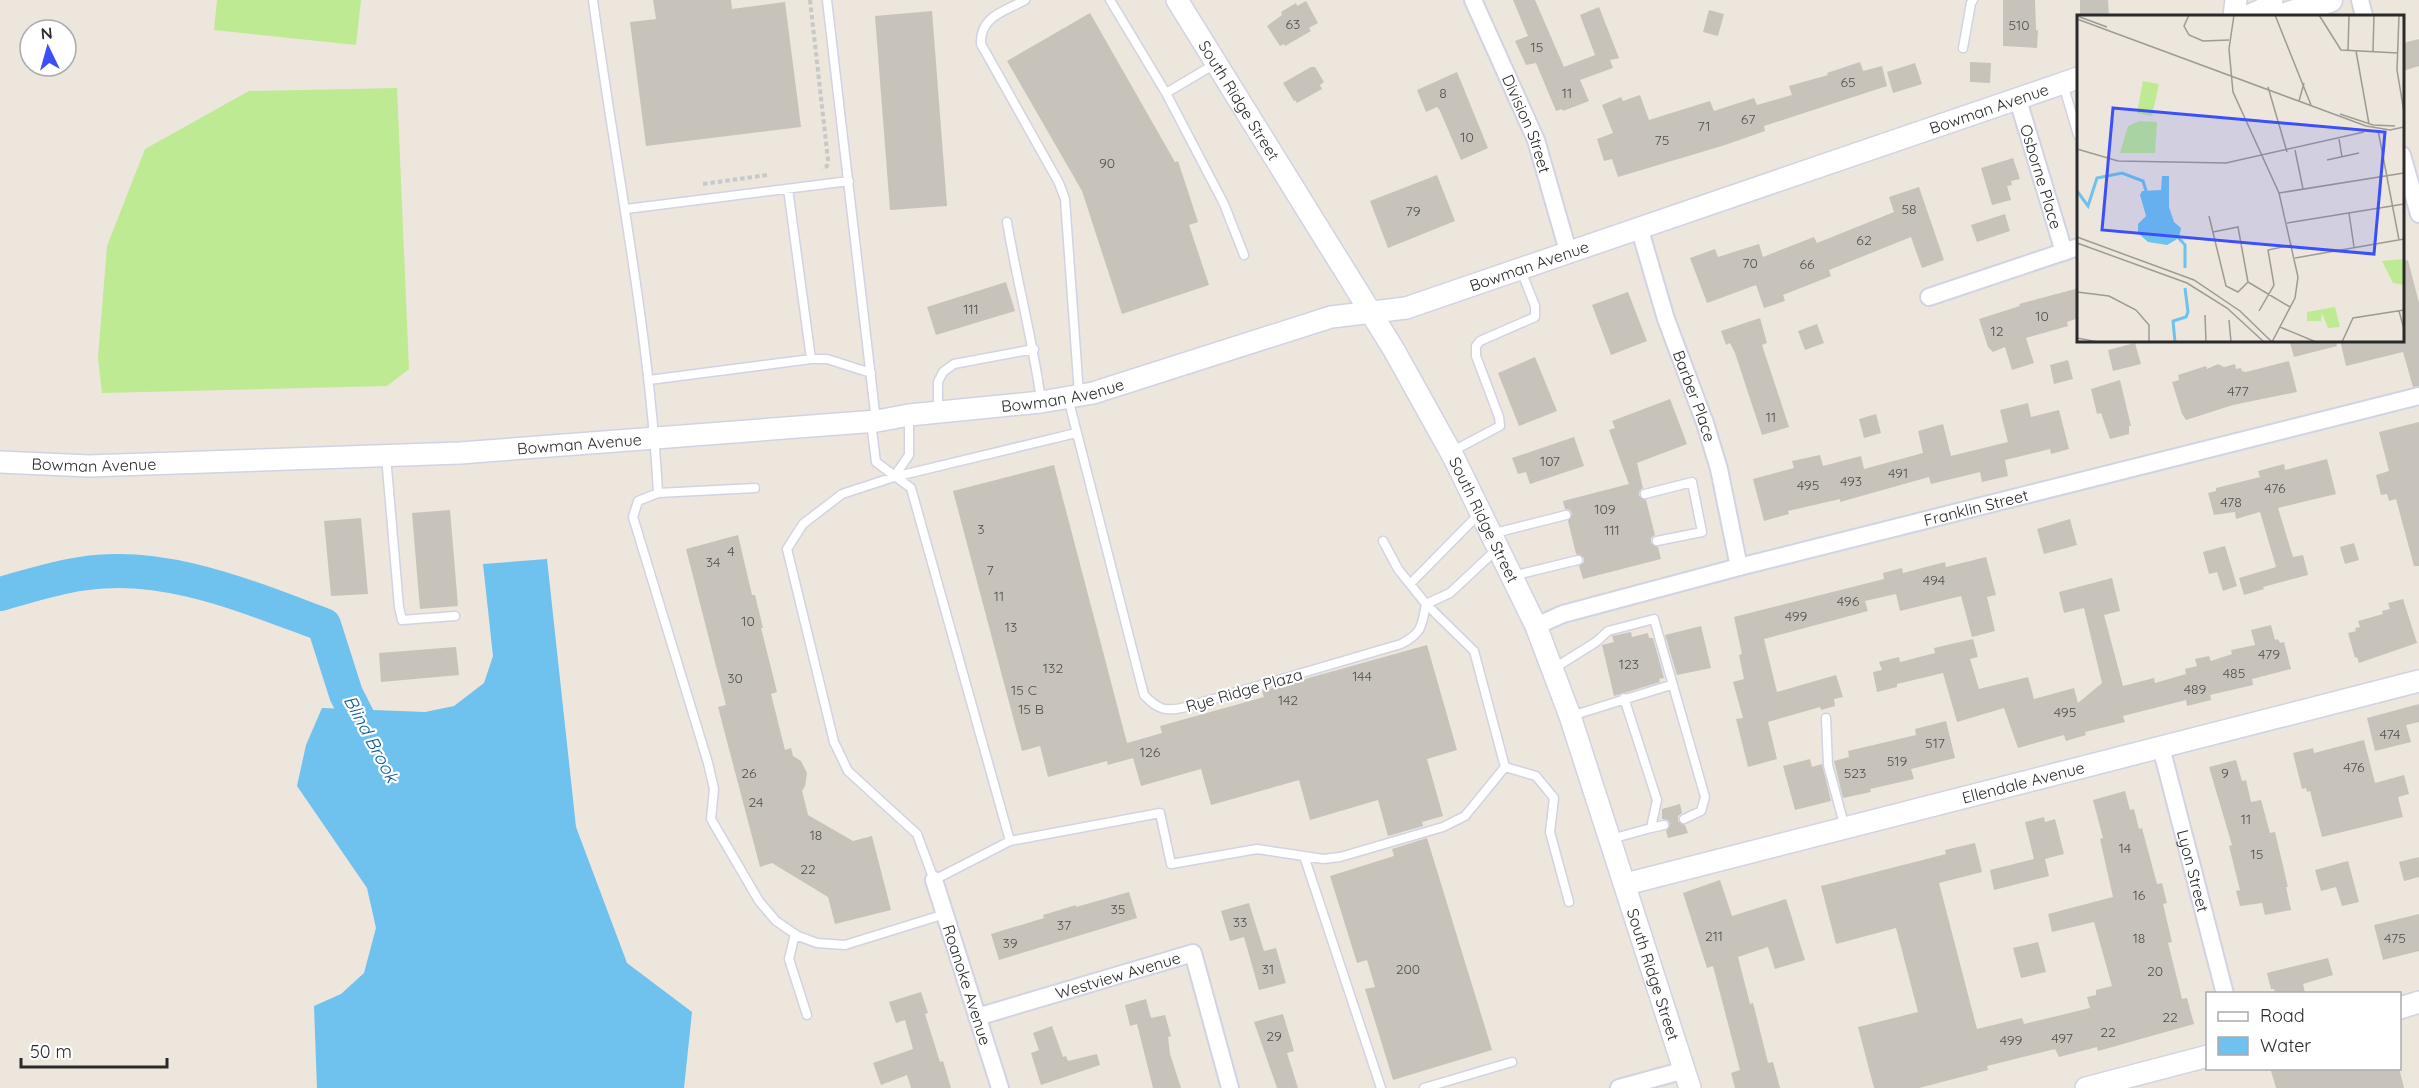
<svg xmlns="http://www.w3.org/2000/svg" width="2419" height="1088" font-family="Quicksand,sans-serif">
<rect width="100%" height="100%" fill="#ece6dc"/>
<path fill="#beea94" d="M217 0H361L356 45 214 30Z
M397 88 409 369 387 386 102 393 98 358 107 246 145 149 249 91Z"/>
<path fill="#6fc1ee" d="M547 559 576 827 627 963 692 1012 684 1088H317L314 1006 341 994 364 973 376 928 367 888 297 786 306 745 322 708 425 712 454 706 484 683 493 656 483 564Z"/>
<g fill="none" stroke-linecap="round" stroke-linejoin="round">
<path stroke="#6fc1ee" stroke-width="34" d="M0 594C26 587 53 578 80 574 164 560 248 597 324 625L346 694 375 751"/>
</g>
<path fill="#c7c3bb" d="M653 0H731L732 9 785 2 801 127 646 146 630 22 656 19Z
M1513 0H1535L1564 67 1595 55 1580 15 1599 7 1619 58 1610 60 1613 68 1580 80 1589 101 1563 111 1562 109 1556 111 1536 63 1526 65 1515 41 1528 36Z
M2003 0H2035L2036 30H2038L2037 48 2003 46Z
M2080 0H2108L2109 16H2080Z
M1306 1 1318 23 1309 28 1311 31 1285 46 1284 44 1280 46 1267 26 1282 15 1281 12 1296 3 1297 6Z
M1709 10 1724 14 1718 36 1703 32Z
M932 11 947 206 890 210 875 16Z
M1090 13 1175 162 1178 161 1198 222 1189 225 1209 285 1122 314 1082 191 1007 61Z
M2419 39V66L2403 71V43Z
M1860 62 1863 71 1882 66 1887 86 1764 126 1765 131 1725 145 1618 177 1612 159 1604 161 1597 139 1613 133 1602 105 1621 97 1623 101 1640 95 1649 120 1710 101 1714 111 1754 98 1757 105 1792 95 1789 86 1828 75 1827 73Z
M1970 62 1991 63 1990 83 1970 82Z
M1915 63 1922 84 1893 93 1887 72Z
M1311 67H1315L1324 82 1320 85 1322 89 1297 103 1295 100 1294 101 1283 83Z
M1457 72 1488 148 1461 160 1440 111 1437 107 1426 112 1417 90Z
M2013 158 2020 179 2011 181 2012 185 2007 186 2011 200 1992 205 1981 168Z
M1437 175 1455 221 1388 248 1370 201Z
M1919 187 1944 260 1922 268 1911 237 1829 270 1831 276 1783 295 1785 301 1764 308 1756 285 1707 303 1690 258 1715 249 1718 257 1759 244 1763 257 1814 237 1817 243 1894 212 1889 197Z
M2005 214 2010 231 1977 242 1971 225Z
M2408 260 2419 303V386L2413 387 2403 352 2346 366 2340 340H2403V261Z
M1006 282 1015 311 936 335 927 307Z
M2079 288V318L2067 322 2068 326 2026 338 2034 363 2012 370 2005 347 1993 352 1988 347 1979 319 2020 306 2019 304Z
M1628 292 1647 341 1611 355 1592 305Z
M1760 318 1767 343 1762 345 1789 427 1762 435 1735 353 1730 343 1726 345 1721 331Z
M1817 324 1824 343 1805 350 1798 331Z
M2289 340H2336L2337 346 2294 357Z
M2135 343 2141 364 2113 371 2108 350Z
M1535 357 1557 411 1519 426 1498 373Z
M2068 360 2073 379 2054 384 2050 365Z
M2289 361 2297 392 2233 405 2186 420 2182 414 2172 382 2179 380 2178 375 2206 366 2207 369 2218 364 2224 367 2235 364 2236 369 2241 368 2242 371 2246 372Z
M2120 380 2131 426H2129V434L2110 439 2101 413 2097 414 2091 389Z
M1670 399 1687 444 1637 463 1643 488 1639 492V496L1646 500 1655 535 1651 538V543L1658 547 1661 559 1583 579 1579 566 1584 562V558L1576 554 1568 521 1572 514 1570 510 1565 509 1563 501 1629 484 1609 430 1615 428 1612 421Z
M2028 403 2031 417 2059 410 2069 449 2051 454 2050 449 2005 460 2008 476 1982 482 1980 472 1931 484 1929 477 1840 502V499L1788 511 1789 514 1764 521 1753 479 1794 468 1792 461 1820 455 1823 466 1861 456 1864 469 1923 453 1918 431 1943 424 1951 456 2008 442 2000 410Z
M1876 414 1881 433 1864 438 1859 419Z
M2419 422V566H2414L2396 499 2389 501 2387 494 2381 495 2376 475 2389 471 2379 432Z
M1574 437 1584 466 1530 484 1526 472 1518 474 1512 458Z
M2327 459 2336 494 2278 508 2293 557 2303 555 2308 575 2263 587 2264 589 2244 595 2239 578 2276 567 2260 512 2236 519 2235 512 2214 515 2208 493 2216 491V488L2260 477 2258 471 2284 464 2285 470Z
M1054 465 1127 743 1162 733 1160 726 1264 697 1262 691 1427 645 1457 750 1427 759 1443 816 1422 822 1423 826 1388 836 1378 800 1310 820 1299 780 1211 805 1201 769 1141 786 1133 758 1108 765 1107 761 1048 777 1040 746 1022 751 953 491Z
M450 510 458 606 420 609 412 513Z
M361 518 368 594 331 596 324 521Z
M2070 519 2077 545 2044 554 2037 529Z
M738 535 752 595H755L763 628H761L777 692 771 694 785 750 791 748 793 756 801 761 807 773 805 786 802 791 808 815 853 841 872 836 891 910 835 924 828 897 772 863 760 867 718 707 726 705 686 549Z
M2354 543 2359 560 2345 564 2340 547Z
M2225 546 2237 586 2223 591 2217 572 2209 574 2203 552Z
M1986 557 1996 595 1987 597 1995 631 1972 637 1961 596 1900 611 1896 594 1865 601 1868 611 1764 639 1777 692 1836 675 1843 697 1834 699 1835 706 1821 710 1820 707 1768 722 1777 759 1748 767 1736 719 1743 718 1733 682 1744 679 1739 655 1742 654 1734 617 1884 579 1883 573 1902 568 1903 573 1945 562 1946 567Z
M2112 578 2120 611 2104 615 2123 686 2154 678 2155 683 2186 674 2185 669 2197 666 2195 659 2209 656 2211 661 2232 654 2231 650 2255 645 2251 630 2271 625 2275 640 2278 639 2280 643 2284 642 2291 669 2252 679 2253 685 2210 695 2211 700 2187 706 2186 700 2123 716 2125 722 2085 732 2086 735 2066 741 2064 735 2018 748 2004 708 1957 722 1943 673 1897 684V687L1877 692 1873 672 1882 670 1879 662 1899 657 1900 662 1935 653 1934 648 1973 639 1978 657 1970 659 1979 689 2028 677 2034 699 2074 688 2078 703 2102 683 2084 608 2064 613 2059 592Z
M2403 599 2417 643 2359 663 2357 657 2355 658 2348 633 2356 631 2355 628 2360 627 2358 621 2383 614 2382 611 2390 609 2388 603Z
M1701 626 1711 668 1677 675 1665 635Z
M1631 632 1632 637 1648 633 1649 638H1653L1664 678 1659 679 1660 682 1614 696 1602 645 1614 642 1612 636Z
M456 647 459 675 381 682 379 653Z
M2419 704V722L2406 725 2411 742 2375 751 2367 718Z
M1946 721 1955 758 1911 769 1914 779 1870 789 1871 792 1843 798 1834 761 1849 757 1848 751 1916 735 1915 729Z
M2364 740 2375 783 2404 775 2409 794 2398 797 2403 817 2322 837 2310 791 2307 792 2306 788 2302 789 2293 753 2313 748 2314 753Z
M1810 759 1812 767 1822 764 1831 801 1795 810 1783 766Z
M2236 760 2242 781 2246 780 2251 802 2261 800 2270 833 2275 832 2288 887H2286L2291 910 2265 915 2262 903 2240 906 2236 891 2240 890 2229 846 2232 845 2209 767Z
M2125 791 2130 810 2134 809 2139 829 2142 828 2157 884 2162 883 2167 903 2163 904 2172 942 2168 943 2182 999 2187 998 2194 1024 2098 1051 2097 1047 2059 1057 2055 1049 1987 1066 1988 1070 1919 1088H1874L1858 1027 1918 1012 1896 928 1836 944 1821 886 1946 854 1945 850 1975 843 1982 872 1939 883 1977 1029 2022 1018 2024 1024 2090 1008 2087 997 2096 995V990L2112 986 2094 922 2052 932 2048 914 2113 897 2100 839 2103 838 2093 800Z
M1680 804 1682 813 1678 816V821L1685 825 1688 833 1668 838 1666 831 1670 824 1668 820 1662 819V809Z
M2044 817 2045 822 2055 819 2064 854 2045 859 2049 876 1994 890 1990 870 2034 859 2025 822Z
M1427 838 1492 1050 1393 1080 1365 989 1375 987 1367 960 1357 963 1330 876 1394 856 1392 849Z
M2419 857V877L2404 881 2399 862Z
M2348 861 2359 902 2342 906 2336 887 2321 891 2315 870Z
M1720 880 1732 916 1786 899 1805 960 1775 969 1768 947 1738 957 1750 1004 1753 1003 1768 1063 1773 1062 1780 1088H1735L1731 1073 1740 1070 1713 966 1707 968 1683 893Z
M1129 892 1137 918 999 960 991 934 1044 918 1043 915 1076 905V907Z
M1249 903 1264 951 1276 948 1286 983 1259 990 1244 937 1230 941 1221 911Z
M2419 914V951L2383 960 2374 925Z
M2038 942 2046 972 2021 978 2013 948Z
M2328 958 2333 975 2303 984 2305 993H2275L2274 989H2271L2267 973Z
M921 992 928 1013 925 1014 940 1062 943 1061 951 1088H911L907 1075 881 1085 873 1063 913 1049 905 1020 896 1023 889 1002Z
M1146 999 1151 1018 1165 1015 1171 1036 1168 1037 1170 1054 1181 1088H1153L1137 1024 1130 1026 1125 1005Z
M1283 1014 1294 1051 1287 1053 1298 1088H1277L1254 1022Z
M1052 1026 1063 1057 1066 1056 1068 1061 1097 1054 1100 1065 1041 1085 1031 1053 1039 1050 1033 1033Z
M2280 1068H2399L2404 1088H2276L2271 1071Z"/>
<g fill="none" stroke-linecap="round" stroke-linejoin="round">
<defs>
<path id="service" d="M593 0C615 164 649 327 658 493L638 501 633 517 708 763 714 789 711 819 759 901 776 921 798 936 817 943 845 945 945 914
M827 0 876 421
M1025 0C1004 12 980 16 981 44L1059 183 1065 199 1079 394
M1110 0 1166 93 1215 64
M1963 48 1971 3 1973 0
M2063 84 2078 135
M1166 93 1224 204 1244 255
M788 189 811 359
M626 209 849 181
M1007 222C1017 282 1033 340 1041 401
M649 380 811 359H827L871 373
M1068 398 1144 695C1158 710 1166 712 1186 707L1401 644C1422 633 1422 626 1426 604
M938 410V382L943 372 954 364 1034 349
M871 422 876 462 911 488 1010 841
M1076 433 894 477 842 494 803 524 787 549 834 742 848 771 917 834 934 880 1010 841 1160 813 1171 864 1257 849 1304 856 1381 1088
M1451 452 1500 426 1499 417 1476 356V346L1480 341 1535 317V306L1520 268
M386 456 399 607 402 620 455 616
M894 477 909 455V416
M658 493 755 488
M1645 494 1692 482 1702 532 1657 541
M1491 534 1566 515
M1383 541 1398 569 1426 604 1474 651 1505 767 1536 776 1554 798 1550 832 1569 902
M1512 576 1578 560
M1410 584 1480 513
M1426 604 1450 593 1496 550
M1553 669 1596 642 1608 631 1654 619 1705 797 1701 811 1684 819
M1571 716 1671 685
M1826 718 1828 765 1845 828
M1651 828 1664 825
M1611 839 1651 828 1657 800 1624 698
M1304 856 1323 859 1340 857 1443 827 1465 816 1505 767
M795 934 789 959 807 1015
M1424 1088 1512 1062"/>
<g id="minor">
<path id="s1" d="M1473 0 1536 140 1568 251"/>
<path d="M2360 0 2364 16"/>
<path id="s2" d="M2018 100 2064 252"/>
<path d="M2402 155 2419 214"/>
<path id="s3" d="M1639 227 1666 319 1705 423 1719 469 1739 567"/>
<path d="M1929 297 2078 247"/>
<path id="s4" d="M1536 626 1563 614 1739 567 2419 396"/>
<path id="s5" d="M2161 747 2225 994"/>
<path id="s6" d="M934 880 1000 1088"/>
<path id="s7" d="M977 1017 1193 953 1230 1088"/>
<path d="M1619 1088 1685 1070"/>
</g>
<g id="tertiary">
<path id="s8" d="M1177 0 1394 350 1454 458 1536 626 1570 716 1690 1088"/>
<path d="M2234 16 2236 0"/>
<path d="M2248 16 2270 6 2272 0"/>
<path id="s9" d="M0 462 89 466 460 453 877 421 909 415 1041 402 1093 393 1331 317 1406 308 2078 78"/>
<path id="s10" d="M1626 884 2419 681"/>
<path d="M2400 1008 2419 1002"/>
<path d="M2086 1088 2208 1056"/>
</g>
<path id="secondary" d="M2283 16 2330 0"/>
</defs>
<use href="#service" stroke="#d1d3e3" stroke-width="11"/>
<use href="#minor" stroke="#d1d3e3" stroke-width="20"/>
<use href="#tertiary" stroke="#d1d3e3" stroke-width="24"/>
<use href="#secondary" stroke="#d1d3e3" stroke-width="27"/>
<path stroke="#c8c8c8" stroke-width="4" stroke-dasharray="4.5 3" stroke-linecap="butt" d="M810 0 828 160 827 166 822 169
M703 184 767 175"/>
<use href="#service" stroke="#fff" stroke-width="8"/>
<use href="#minor" stroke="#fff" stroke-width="16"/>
<use href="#tertiary" stroke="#fff" stroke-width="21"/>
<use href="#secondary" stroke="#fff" stroke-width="24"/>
</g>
<g text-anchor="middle" stroke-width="4.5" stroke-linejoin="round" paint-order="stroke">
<g font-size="14" fill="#51504e">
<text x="1293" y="29">63</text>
<text x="2019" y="30">510</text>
<text x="1537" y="52">15</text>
<text x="1848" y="87">65</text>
<text x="1443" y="98">8</text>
<text x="1567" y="98">11</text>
<text x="1748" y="124">67</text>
<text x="1704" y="131">71</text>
<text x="1467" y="142">10</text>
<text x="1662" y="145">75</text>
<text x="1107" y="168">90</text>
<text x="1909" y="214">58</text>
<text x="1413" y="216">79</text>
<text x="1864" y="245">62</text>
<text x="1750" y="268">70</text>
<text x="1807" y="269">66</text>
<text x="971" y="314">111</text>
<text x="2042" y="321">10</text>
<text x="1997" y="336">12</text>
<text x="2238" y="396">477</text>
<text x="1771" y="422">11</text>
<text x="1550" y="466">107</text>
<text x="1898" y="478">491</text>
<text x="1851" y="486">493</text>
<text x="1808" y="490">495</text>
<text x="2275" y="493">476</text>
<text x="2231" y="507">478</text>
<text x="1605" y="514">109</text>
<text x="981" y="534">3</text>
<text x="1612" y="535">111</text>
<text x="731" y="556">4</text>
<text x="713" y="567">34</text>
<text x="990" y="575">7</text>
<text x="1934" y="585">494</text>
<text x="999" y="601">11</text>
<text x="1848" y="606">496</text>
<text x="1796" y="621">499</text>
<text x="748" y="626">10</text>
<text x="1011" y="632">13</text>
<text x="2269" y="659">479</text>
<text x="1629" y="669">123</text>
<text x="1053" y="673">132</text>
<text x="2234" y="678">485</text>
<text x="1362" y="681">144</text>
<text x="735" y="683">30</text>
<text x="2195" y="694">489</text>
<text x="1024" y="695">15 C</text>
<text x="1288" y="705">142</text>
<text x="1031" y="714">15 B</text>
<text x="2065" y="717">495</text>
<text x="2390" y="739">474</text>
<text x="1935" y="748">517</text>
<text x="1150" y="757">126</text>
<text x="1897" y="766">519</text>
<text x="2354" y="772">476</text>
<text x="749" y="778">26</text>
<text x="1855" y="778">523</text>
<text x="2225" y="778">9</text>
<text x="756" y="807">24</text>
<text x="2246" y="824">11</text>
<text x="816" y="840">18</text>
<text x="2125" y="853">14</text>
<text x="2257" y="859">15</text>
<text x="808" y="874">22</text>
<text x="2139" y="900">16</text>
<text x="1118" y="914">35</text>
<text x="1240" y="927">33</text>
<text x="1064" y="930">37</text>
<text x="1714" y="941">211</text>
<text x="2139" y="943">18</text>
<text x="2395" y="943">475</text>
<text x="1010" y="948">39</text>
<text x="1268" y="974">31</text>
<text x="1408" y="974">200</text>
<text x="2155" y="976">20</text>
<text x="2170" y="1022">22</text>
<text x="2108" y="1037">22</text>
<text x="1274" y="1041">29</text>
<text x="2062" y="1043">497</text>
<text x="2011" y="1045">499</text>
</g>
<g font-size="16" fill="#2a2a2a" stroke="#fff">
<text dy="6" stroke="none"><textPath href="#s8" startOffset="118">South Ridge Street</textPath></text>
<text dy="6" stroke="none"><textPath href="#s9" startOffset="2038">Bowman Avenue</textPath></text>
<text dy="6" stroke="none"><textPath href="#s1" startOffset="135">Division Street</textPath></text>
<text dy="6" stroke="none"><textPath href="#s2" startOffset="80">Osborne Place</textPath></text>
<text dy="6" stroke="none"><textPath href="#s9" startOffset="1552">Bowman Avenue</textPath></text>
<text dy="6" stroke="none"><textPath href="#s9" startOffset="1066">Bowman Avenue</textPath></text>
<text dy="6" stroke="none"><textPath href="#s3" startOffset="178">Barber Place</textPath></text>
<text dy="6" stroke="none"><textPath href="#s9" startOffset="580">Bowman Avenue</textPath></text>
<text dy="6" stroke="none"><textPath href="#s9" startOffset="94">Bowman Avenue</textPath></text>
<text dy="6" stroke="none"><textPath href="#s4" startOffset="456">Franklin Street</textPath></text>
<text dy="6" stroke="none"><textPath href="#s8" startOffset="604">South Ridge Street</textPath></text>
<text transform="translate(1244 690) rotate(-16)" y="6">Rye Ridge Plaza</text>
<text dy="6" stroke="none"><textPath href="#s10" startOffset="410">Ellendale Avenue</textPath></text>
<text dy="6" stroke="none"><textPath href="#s5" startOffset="128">Lyon Street</textPath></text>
<text dy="6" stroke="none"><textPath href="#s7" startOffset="147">Westview Avenue</textPath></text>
<text dy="6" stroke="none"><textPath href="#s8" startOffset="1090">South Ridge Street</textPath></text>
<text dy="6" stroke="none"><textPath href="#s6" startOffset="110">Roanoke Avenue</textPath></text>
</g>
<g font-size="18" font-style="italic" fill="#0e5d9a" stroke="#fff">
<text transform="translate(371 739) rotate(62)" y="6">Blind Brook</text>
</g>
</g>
<g transform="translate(2077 15)">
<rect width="327" height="327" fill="#ece6dc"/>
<path d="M66 66 82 69 75 101 60 98ZM63 106 80 107 78 138H43L51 111ZM327 244V270L316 268 305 246ZM258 292 263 312 251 313 245 298 244 306H230V297Z" fill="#beea94"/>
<path d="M85 161H92V192L97 207 104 213 102 223 90 230 71 227 61 218V209L69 201 63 180 65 176 84 175Z" fill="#6fc1ee"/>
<path fill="none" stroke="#6fc1ee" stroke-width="3" d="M0 176 11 191 20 163 45 158 66 166 70 179M98 219 108 230V253M98 327 96 306 109 302 111 297 108 273"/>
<path fill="none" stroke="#9e9b95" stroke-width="1.5" d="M112 0 107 11 112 20 126 26 152 25M157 0 152 34 156 77 202 178 221 262 218 283 195 327M198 0 234 90M242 0 264 35 321 38M322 0 320 55 327 97M0 1 30 12M0 4 289 111 313 115 327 112M271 36 272 0M279 36 292 109M296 36 297 0M191 72 210 137M222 86 227 68M263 99 296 110 318 111M301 115 322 225M262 124 265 142M0 134 41 146 149 148 287 117M218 135 226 174M250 145 282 138M202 178 327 158M272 198 277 232M132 201 149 271 161 277 171 267M210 208 327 189M136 217 161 212 171 267M0 222 117 265 163 296 195 327M0 228 110 268 150 293 187 327M218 243 327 224M171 267 213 292M0 277 32 281 59 295 72 310V327M182 296 197 270 191 235 215 230M322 296 327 314M128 300 129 327M152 305 154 327M203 312 239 327M0 323 21 327M265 327 276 303 327 295"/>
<path fill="#3c4ff8" fill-opacity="0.15" stroke="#3c4ff8" stroke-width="3" d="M36 93 308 117 297 239 25 215Z"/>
<rect width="327" height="327" fill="none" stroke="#2a2a2a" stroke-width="3"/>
</g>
<rect x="2206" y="992" width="195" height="78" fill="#ffffff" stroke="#aaaaaa" stroke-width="1.5"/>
<rect x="2218" y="1012" width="30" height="9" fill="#ffffff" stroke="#aaaaaa" stroke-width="1.5"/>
<text x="2260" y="1022" font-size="18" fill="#2a2a2a">Road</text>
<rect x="2218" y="1037" width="30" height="18" fill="#6fc1ee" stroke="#aaaaaa" stroke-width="1.5"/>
<text x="2260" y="1052" font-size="18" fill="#2a2a2a">Water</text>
<g transform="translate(48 48) rotate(355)"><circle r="28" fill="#ffffff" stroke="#aaaaaa" stroke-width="1.5"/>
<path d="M0-4.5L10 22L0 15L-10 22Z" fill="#3c4ff8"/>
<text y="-9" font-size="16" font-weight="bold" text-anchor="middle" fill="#2a2a2a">N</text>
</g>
<path d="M21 1058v9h146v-9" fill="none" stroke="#2a2a2a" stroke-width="3"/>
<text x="30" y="1058" font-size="18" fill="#2a2a2a" stroke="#ffffff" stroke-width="4.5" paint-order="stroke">50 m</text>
</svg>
